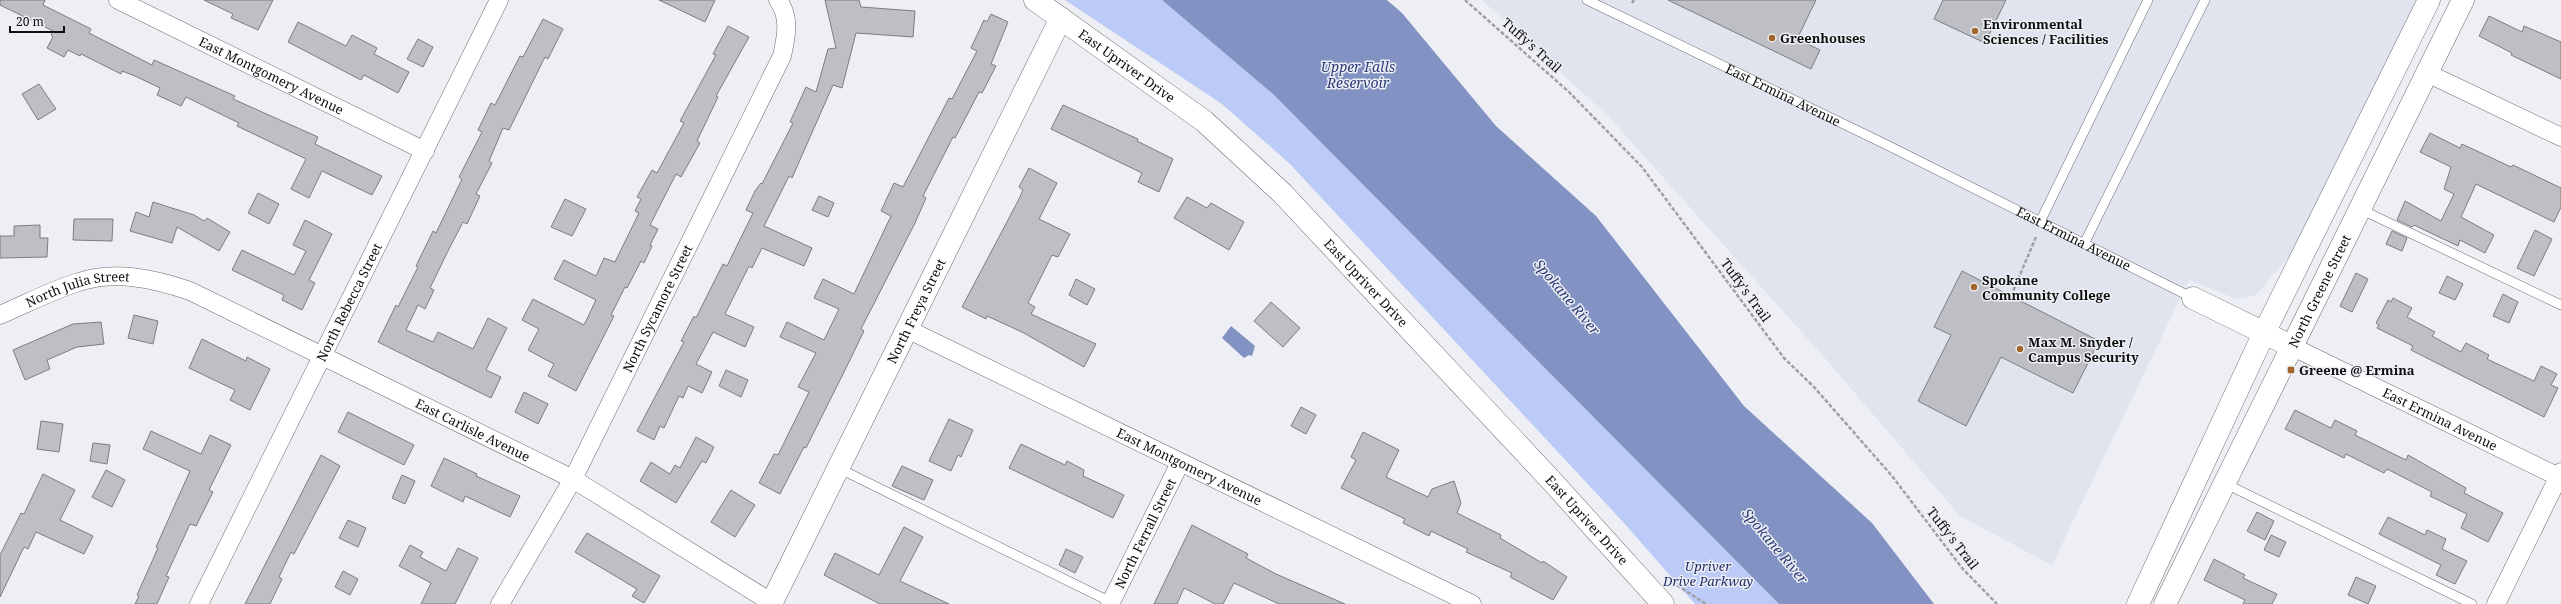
<svg xmlns="http://www.w3.org/2000/svg" width="2561" height="604" font-family="'Noto Serif',serif">
<rect width="100%" height="100%" fill="#edeff4"/>
<path fill="#dfe4ef" d="M1482 0H2418L2295 249 2257 294 2247 298 2236 299 2189 280 2052 565 1960 516 1824 357 1609 117Z"/>
<path fill="#bbcaf7" d="M1065 0H1162L1273 94 1779 604H1695L1624 523 1290 164 1222 104Z"/>
<path fill="#8192c3" d="M1162 0H1387L1402 13 1496 126 1596 216 1744 406 1872 523 1934 604H1779L1273 94Z
M1231 326 1255 346 1252 356 1249 355 1244 358 1222 338Z"/>
<path fill="#bdbfc4" stroke="#7b7d81" d="M0 0H45L43 5 91 29 89 33 152 65 154 60 235 96 233 99 318 137 315 144 382 176 372 195 322 171 309 198 291 189 306 159 237 126 239 123 186 97 181 106 157 95 160 88 135 76 122 71 121 74 81 54 80 56 68 50 64 57 47 48 53 37 51 35 53 31 0 5Z
M204 0H273L258 30 231 18 233 14Z
M659 0H715L705 22Z
M825 0H859L861 7 915 11 913 37 856 33 842 88 833 85 792 178 789 176 764 226 812 248 804 266 762 248 752 268 749 266 725 314 754 327 745 347 713 332 696 364 712 372 702 393 688 386 683 398 679 396 664 428 660 426 654 440 637 431 684 342 681 341 694 316 696 318 723 264 727 266 753 213 746 210 755 191 761 183 762 184 793 123 790 122 806 87 816 92 828 49 836 48Z
M1668 0H1816L1797 39 1820 50 1811 69Z
M1943 0H2006L1985 43 1934 19Z
M991 14 1008 22 991 64 996 66 982 93 979 92 955 138 953 137 923 196 926 198 915 223 861 329 864 331 845 370 806 448 804 447 780 494 759 483 774 454 778 455 809 392 798 387 816 353 780 337 787 322 824 340 839 309 814 298 823 279 854 294 891 216 881 211 894 183 903 187 949 98 952 99 977 51 971 48 984 20 987 22Z
M2489 16 2522 32 2524 26 2561 42V79L2511 55 2512 53 2479 36Z
M543 19 563 29 548 59 545 57 509 130 503 128 489 161 492 163 476 194 480 196 467 224 463 222 449 249 430 288 434 290 425 309 418 305 406 330 433 342 438 332 473 349 488 318 507 328 486 370 501 377 491 398 378 342 396 305 398 307 418 267 416 266 433 231 436 233 462 179 459 177 482 132 478 130 491 103 495 105 520 56 523 57Z
M298 22 346 46 352 35 377 48 374 54 409 72 398 93 364 75 361 80 288 42Z
M728 26 749 37 716 96 718 97 697 141 700 143 681 177 676 174 650 225 658 229 650 245 652 246 644 263 641 261 627 288 625 287 611 315 614 316 576 391 548 376 554 364 528 350 539 329 522 320 533 299 584 325 596 300 554 279 564 260 596 276 604 258 615 262 639 213 635 211 641 199 637 197 652 170 657 173 684 123 680 121 716 55 713 54Z
M418 39 433 47 423 67 407 59Z
M39 84 56 109 38 120 22 94Z
M1063 105 1138 139 1137 141 1173 159 1159 192 1138 182 1142 173 1051 129Z
M2430 133 2460 148 2462 144 2511 167 2513 165 2561 188V207L2554 222 2476 184 2461 217 2494 235 2485 253 2460 240 2458 246 2414 225 2412 227 2397 220 2405 201 2441 221 2454 194 2444 189 2451 167 2420 152Z
M1029 168 1057 183 1039 219 1070 234 1058 257 1052 255 1028 303 1035 307 1031 314 1096 344 1084 367 1022 332 987 316 986 319 962 307 1018 201 1023 190 1019 187Z
M258 193 279 204 269 224 248 213Z
M819 196 834 203 828 217 812 210Z
M1187 197 1207 208 1211 203 1244 222 1229 250 1174 218Z
M565 199 586 209 572 236 551 227Z
M153 202 194 215 204 221 207 218 230 232 219 251 177 227 172 243 130 231 136 212 149 217Z
M74 219H113L112 241 73 240Z
M305 220 332 234 309 280 315 283 302 310 282 300 284 295 232 270 242 250 294 275 306 251 293 245Z
M40 225V238H48L47 257 0 258V236H14V226Z
M2535 230 2552 239 2534 276 2517 268Z
M2392 231 2407 238 2402 251 2386 244Z
M1962 271 2099 341 2073 393 2001 357 1966 426 1918 401 1951 335 1934 327Z
M2356 273 2368 279 2352 312 2340 306Z
M2447 276 2463 284 2455 300 2439 293Z
M1076 279 1095 289 1087 305 1069 295Z
M2503 294 2518 302 2509 323 2493 316Z
M2393 298 2412 308 2407 317 2435 332 2432 336 2461 352 2466 343 2489 355 2487 359 2534 381 2541 366 2557 374 2551 385 2558 388 2544 417 2411 350 2413 346 2377 328 2379 325 2376 323 2388 300 2391 302Z
M1271 302 1300 328 1283 347 1254 321Z
M134 315 158 321 153 344 128 338Z
M101 322 104 344 77 347 47 360 50 369 25 380 13 350 73 324Z
M202 339 246 361 247 357 270 369 250 410 230 400 235 390 189 368Z
M726 370 748 380 741 397 719 386Z
M524 392 548 404 538 424 515 412Z
M1301 407 1316 415 1306 434 1291 426Z
M2295 410 2331 428 2335 420 2357 431 2355 435 2406 460 2408 455 2466 488 2464 493 2503 513 2488 542 2461 528 2467 514 2430 496 2432 492 2387 469 2384 473 2346 454 2344 458 2285 429Z
M348 412 414 445 404 465 338 432Z
M949 419 973 430 961 457 958 455 951 471 929 461Z
M41 421 63 424 59 452 37 449Z
M151 431 201 454 210 435 231 445 209 490 213 492 196 526 190 524 166 576 169 577 157 604H135L139 596 137 595 158 548 156 547 190 471 143 449Z
M1363 432 1399 450 1386 477 1428 497 1432 489 1454 481 1461 503 1457 513 1501 535 1500 538 1542 563 1543 561 1567 577 1553 600 1510 577 1512 573 1466 552 1468 549 1431 531 1429 536 1403 523 1405 519 1341 488 1356 460 1351 457Z
M696 437 714 447 706 463 702 461 676 503 640 481 651 462 670 474 675 465 680 468Z
M93 443 110 445 107 464 90 461Z
M1021 444 1065 465 1067 461 1084 470 1083 476 1124 495 1113 518 1009 468Z
M321 455 340 466 294 554 291 552 279 577 282 579 270 604H245Z
M444 458 477 474 476 476 520 496 510 517 465 496 463 502 431 486Z
M902 466 933 480 924 500 892 486Z
M106 470 125 480 112 507 92 497Z
M43 474 75 490 60 520 93 536 84 554 36 532 28 549 24 547 0 597V555L21 513 24 514Z
M402 475 415 481 405 504 392 498Z
M731 490 755 505 735 537 711 522Z
M2257 512 2274 521 2265 540 2247 531Z
M2388 517 2425 535 2427 530 2446 539 2442 549 2467 561 2455 584 2436 575 2441 565 2379 534Z
M348 520 366 528 358 547 339 538Z
M1192 525 1248 554 1246 558 1276 574 1345 604H1279L1234 583 1223 604H1215L1184 588 1177 604H1154Z
M904 527 923 537 900 581 949 604H880L824 575 835 553 879 575Z
M587 533 660 576 644 603 632 596 637 589 575 552Z
M2271 535 2286 542 2279 557 2264 550Z
M410 545 423 552 420 557 446 571 458 548 478 558 455 604H421L431 583 399 566Z
M1066 549 1083 557 1075 573 1059 565Z
M2214 559 2245 575 2243 578 2277 594 2272 604H2243L2245 600 2204 580Z
M343 571 358 579 350 595 335 587Z
M2356 577 2376 586 2368 604 2348 595Z"/>
<g fill="none" stroke-linecap="round" stroke-linejoin="round">
<defs>
<g id="service">
<path id="s1" d="M1587 0 1887 145 2193 298"/>
<path d="M2360 209 2561 305"/>
<path d="M2040 222 2148 0"/>
<path d="M2084 244 2205 0"/>
<path d="M838 468 1113 603"/>
<path d="M2224 483 2472 604"/>
</g>
<g id="minor">
<path id="s2" d="M118 0 425 151"/>
<path d="M2427 73 2561 137"/>
<path id="s3" d="M0 315C26 304 52 290 79 282 116 270 155 279 190 291L573 479 774 604"/>
<path id="s4" d="M907 329 1472 604"/>
<path id="s5" d="M2291 346 2561 478"/>
<path id="s6" d="M199 604 499 0"/>
<path id="s7" d="M500 604 573 479 782 56C786 37 791 18 778 0"/>
<path id="s8" d="M1110 604 1180 463"/>
<path d="M2496 604 2561 472"/>
</g>
<g id="tertiary">
<path id="s9" d="M1035 0 1204 121 1282 193 1549 478 1663 604"/>
<path d="M2193 298 2291 346"/>
<path id="s10" d="M771 604 1061 18"/>
</g>
<g id="primary">
<path d="M2138 604 2264 333 2429 0"/>
<path id="s11" d="M2165 604 2463 0"/>
</g>
</defs>
<use href="#service" stroke="#6a6c70" stroke-width="10"/>
<use href="#minor" stroke="#6a6c70" stroke-width="19"/>
<use href="#tertiary" stroke="#6a6c70" stroke-width="23"/>
<use href="#primary" stroke="#6a6c70" stroke-width="23"/>
<path stroke="#9ea0a4" stroke-width="2.5" stroke-dasharray="4 2" stroke-linecap="butt" d="M1465 0 1569 92 1642 167 1784 358 1814 387 1892 476 1962 568 1997 604
M1632 3 1634 0
M2011 296 2036 237
M1672 582 1706 604"/>
<use href="#service" stroke="#fff" stroke-width="9"/>
<use href="#minor" stroke="#fff" stroke-width="18"/>
<use href="#tertiary" stroke="#fff" stroke-width="22"/>
<use href="#primary" stroke="#fff" stroke-width="22"/>
</g>
<g fill="#a3652b" stroke="#edeff4" stroke-width="1.5">
<circle cx="1975" cy="31" r="4"/>
<circle cx="1772" cy="38" r="4"/>
<circle cx="1974" cy="287" r="4"/>
<circle cx="2020" cy="349" r="4"/>
<rect x="2287" y="366" width="8" height="8" rx="2"/>
</g>
<g text-anchor="middle" stroke-width="3" stroke-linejoin="round" paint-order="stroke">
<g font-size="13" font-weight="bold" fill="#0d0e10" stroke="#edeff4" text-anchor="start">
<text x="1983" y="29">Environmental<tspan x="1983" dy="15">Sciences / Facilities</tspan></text>
<text x="1780" y="43">Greenhouses</text>
<text x="1982" y="285">Spokane<tspan x="1982" dy="15">Community College</tspan></text>
<text x="2028" y="347">Max M. Snyder /<tspan x="2028" dy="15">Campus Security</tspan></text>
<text x="2299" y="375">Greene @ Ermina</text>
</g>
<g font-size="13" fill="#0d0e10" stroke="#edeff4">
<text transform="translate(1532 45) rotate(42)" y="5">Tuffy's Trail</text>
<text dy="5" stroke="none"><textPath href="#s9" startOffset="113">East Upriver Drive</textPath></text>
<text dy="5" stroke="none"><textPath href="#s2" startOffset="171">East Montgomery Avenue</textPath></text>
<text dy="5" stroke="none"><textPath href="#s1" startOffset="218">East Ermina Avenue</textPath></text>
<text dy="5" stroke="none"><textPath href="#s1" startOffset="542">East Ermina Avenue</textPath></text>
<text dy="5" stroke="none"><textPath href="#s9" startOffset="437">East Upriver Drive</textPath></text>
<text transform="translate(1746 290) rotate(54)" y="5">Tuffy's Trail</text>
<text dy="5" stroke="none"><textPath href="#s11" startOffset="349">North Greene Street</textPath></text>
<text dy="5" stroke="none"><textPath href="#s3" startOffset="83">North Julia Street</textPath></text>
<text dy="5" stroke="none"><textPath href="#s6" startOffset="337">North Rebecca Street</textPath></text>
<text dy="5" stroke="none"><textPath href="#s7" startOffset="335">North Sycamore Street</textPath></text>
<text dy="5" stroke="none"><textPath href="#s10" startOffset="327">North Freya Street</textPath></text>
<text dy="5" stroke="none"><textPath href="#s5" startOffset="166">East Ermina Avenue</textPath></text>
<text dy="5" stroke="none"><textPath href="#s3" startOffset="514">East Carlisle Avenue</textPath></text>
<text dy="5" stroke="none"><textPath href="#s4" startOffset="314">East Montgomery Avenue</textPath></text>
<text dy="5" stroke="none"><textPath href="#s9" startOffset="761">East Upriver Drive</textPath></text>
<text dy="5" stroke="none"><textPath href="#s8" startOffset="79">North Ferrall Street</textPath></text>
<text transform="translate(1953 538) rotate(52)" y="5">Tuffy's Trail</text>
</g>
<g font-size="13" font-style="italic" fill="#212f6b" stroke="#edeff4">
<text x="1708" y="571">Upriver<tspan x="1708" dy="15">Drive Parkway</tspan></text>
</g>
<g font-size="14" font-style="italic" fill="#2d3d7a" stroke="#edeff4">
<text x="1358" y="72">Upper Falls<tspan x="1358" dy="16">Reservoir</tspan></text>
<text transform="translate(1567 297) rotate(50)" y="5">Spokane River</text>
<text transform="translate(1775 546) rotate(50)" y="5">Spokane River</text>
</g>
</g>
<path d="M10 26v6h54v-6" fill="none" stroke="#0d0e10" stroke-width="2"/>
<text x="16" y="26" font-size="12" fill="#0d0e10" stroke="#edeff4" stroke-width="3" paint-order="stroke">20 m</text>
</svg>
